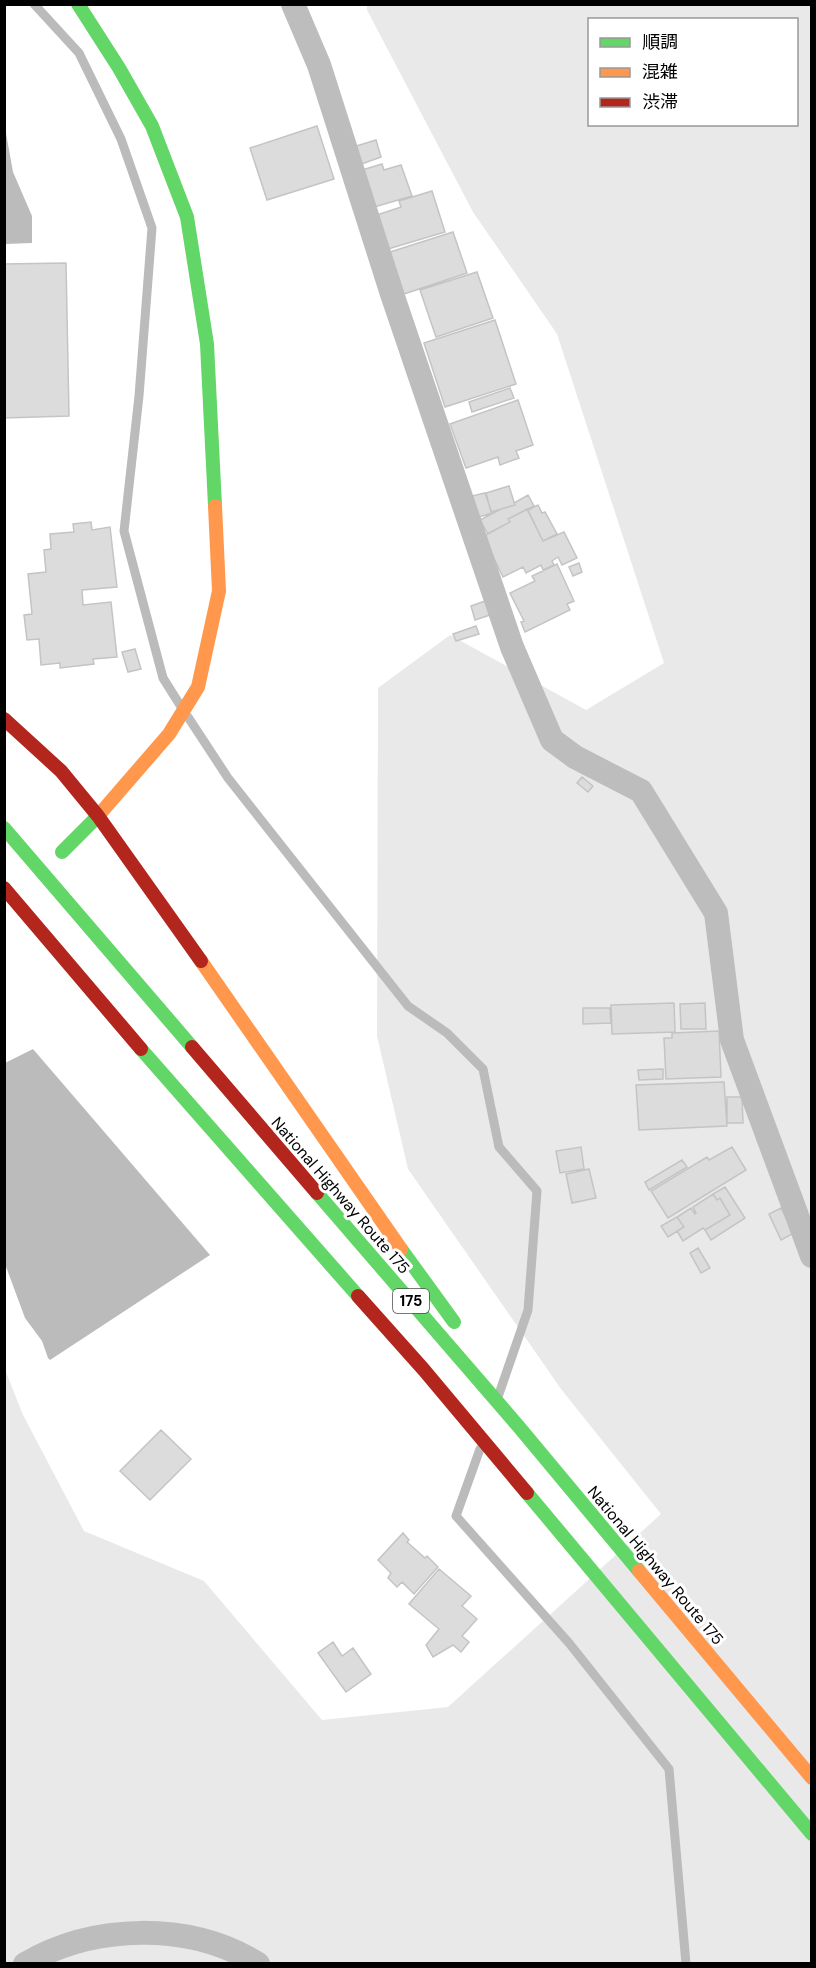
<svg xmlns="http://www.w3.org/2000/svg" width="816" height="1968" font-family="'DM Sans','Noto Sans JP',sans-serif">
<rect width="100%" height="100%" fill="#fff"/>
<path fill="#e9e9e9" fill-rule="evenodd" d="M367 5H811V1963H5L4 1367 23 1415 84 1531 204 1581 322 1720 448 1707 661 1514 561 1389 408 1169 377 1036 378 688 450 635 586 710 664 663 557 334 473 212 367 10ZM590 20H796V124H590Z"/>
<path fill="#bbb" d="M4 122 13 172 32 216V243L5 244Z
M33 1049 210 1255 50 1360 48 1358 42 1341 25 1318 5 1264V1063Z"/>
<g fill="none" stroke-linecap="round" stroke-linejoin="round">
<path stroke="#bbb" stroke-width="9" d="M34 4 79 53 121 139 152 228 139 396 124 531 163 678 180 705
M188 717 228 778 408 1006 447 1033 483 1069 499 1147 537 1191 528 1310 499 1394
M480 1449 456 1516 569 1643 669 1769 686 1964"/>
</g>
<path fill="#dcdcdc" stroke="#c4c4c4" stroke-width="1.5" d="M317 126 334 179 267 200 250 148Z
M376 140 381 157 359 165 353 147Z
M382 164 384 170 401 165 412 196 374 207 362 170Z
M432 191 445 232 388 249 377 215 401 207 399 201Z
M453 232 467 273 404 294 390 252Z
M66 263 69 416 4 418V264Z
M477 272 493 318 436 337 420 290Z
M495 320 516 384 445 407 424 343Z
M510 388 514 398 472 412 469 402Z
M518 400 533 445 516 451 519 458 500 465 498 457 466 468 450 424Z
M509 486 515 505 491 512 486 493Z
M485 493 492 513 479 517 472 496Z
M528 495 534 506 508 519 510 522 488 534 480 520 501 509 515 505 514 503Z
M538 505 542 513 545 512 557 534 543 541 528 510Z
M527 509 543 541 564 532 577 558 562 565 558 557 552 561 554 565 543 570 541 565 526 573 523 567 503 577 483 536 510 522 508 519Z
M91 522 92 530 110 527 117 587 82 590 83 605 111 602 117 657 93 659 94 664 60 668V663L41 665 39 639 27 640 24 615 32 614 28 574 46 572 44 550 51 549 50 534 74 532 73 524Z
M579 563 582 572 573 576 569 567Z
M557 564 574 601 567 604 570 610 525 632 521 622 524 621 510 593 535 581 532 576Z
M485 601 490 615 475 620 471 606Z
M476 626 479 634 456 641 453 634Z
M135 649 141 669 128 672 122 652Z
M582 777 593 786 588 792 577 783Z
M674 1003 675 1032 612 1034 611 1005Z
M705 1003 706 1029H681L680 1004Z
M583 1008H610L611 1023 583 1024Z
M719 1031 721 1077 666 1079 664 1038H672V1033Z
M663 1069V1079L639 1080 638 1070Z
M724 1082 727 1126 639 1130 636 1085Z
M727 1097H742L743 1123H727Z
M581 1147 584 1169 560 1173 556 1151Z
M732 1147 746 1170 668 1218 651 1191 707 1157 709 1160Z
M682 1160 687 1167 649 1190 645 1182Z
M589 1169 596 1198 572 1203 566 1174Z
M725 1187 745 1218 711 1240 705 1230 730 1215 720 1198 717 1200 713 1194Z
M713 1194 717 1200 720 1198 730 1215 705 1230 703 1228 683 1241 677 1231 684 1227 677 1217 691 1208 695 1214 696 1213 693 1207Z
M781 1208 794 1233 781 1240 769 1214Z
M677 1217 684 1227 668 1237 661 1226Z
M698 1248 710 1268 701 1273 690 1253Z
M161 1430 191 1459 150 1500 120 1471Z
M403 1533 409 1540 407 1542 425 1558 427 1556 438 1567 414 1594 402 1582 397 1587 388 1578 391 1573 378 1560Z
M439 1569 471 1596 462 1606 477 1619 462 1636 469 1642 461 1652 453 1645 433 1657 426 1645 439 1629 409 1604Z
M333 1642 342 1656 353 1648 371 1674 346 1692 318 1653Z"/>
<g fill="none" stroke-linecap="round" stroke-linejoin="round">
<path stroke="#bdbdbd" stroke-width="24" d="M293 4 319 65 392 294 512 647 552 740 575 757 641 791 716 913 732 1040 812 1256
M25 1964C93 1924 189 1921 258 1964"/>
<path stroke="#63d668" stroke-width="14" d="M78 4 119 68 152 126 187 217 207 344 215 506
M4 828 192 1047
M62 852 98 816
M141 1049 358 1296
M317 1193 519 1427 639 1571
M401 1249 454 1322
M527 1493 812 1834"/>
<path stroke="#ff974d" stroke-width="14" d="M98 816 169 734 198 687 219 591 215 506
M201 961 401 1249
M639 1571 812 1778"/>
<path stroke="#b3261e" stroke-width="14" d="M4 719 61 771 98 816 201 961
M4 888 141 1049
M192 1047 317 1193
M358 1296 424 1370 527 1493"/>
</g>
<g text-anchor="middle" stroke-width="6" stroke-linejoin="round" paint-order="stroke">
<rect fill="#fff" stroke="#4c4c4c" stroke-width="1.5" x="393" y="1289" width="36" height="24" rx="4.5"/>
<g font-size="15" font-weight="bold" fill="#000">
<text x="411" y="1306">175</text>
</g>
<g font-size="16" fill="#000" stroke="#fff">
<text transform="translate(341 1195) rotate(49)" y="6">National Highway Route 175</text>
<text transform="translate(656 1565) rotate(50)" y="6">National Highway Route 175</text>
</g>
</g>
<rect width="816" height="1968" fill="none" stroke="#000000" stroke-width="12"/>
<rect x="588" y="18" width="210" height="108" fill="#ffffff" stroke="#999999" stroke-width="1.5"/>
<rect x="600" y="38" width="30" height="9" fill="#63d668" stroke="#999999" stroke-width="1.5"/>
<text x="642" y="48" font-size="18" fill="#000000">順調</text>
<rect x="600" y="68" width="30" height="9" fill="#ff974d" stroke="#999999" stroke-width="1.5"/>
<text x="642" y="78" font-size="18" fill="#000000">混雑</text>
<rect x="600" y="98" width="30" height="9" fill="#b3261e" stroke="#999999" stroke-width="1.5"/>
<text x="642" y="108" font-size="18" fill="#000000">渋滞</text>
</svg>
